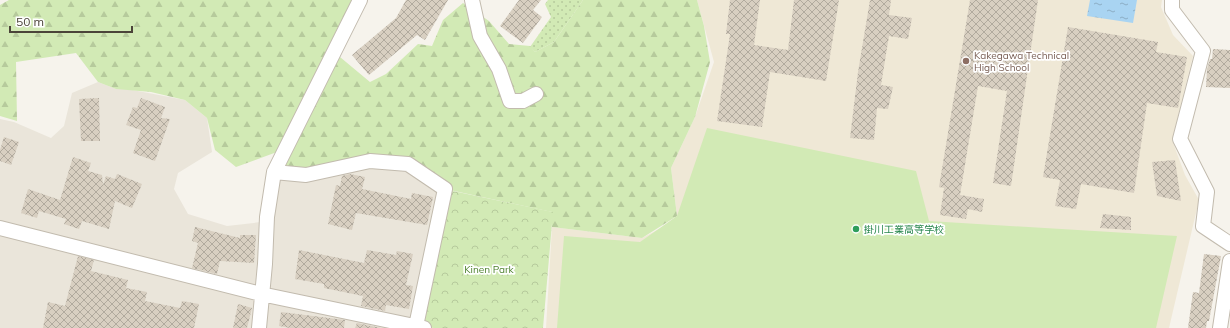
<svg xmlns="http://www.w3.org/2000/svg" width="1230" height="328" font-family="Mulish,'Noto Sans JP',sans-serif">
<defs>
<pattern id="grass-dots" width="8" height="8" patternUnits="userSpaceOnUse"><rect width="8" height="8" fill="#d2eab5"/><path d="M2 2h.1M6 6h.1" fill="none" stroke="#b6ca9c" stroke-width="1.8" stroke-linecap="round"/></pattern>
<pattern id="forest-firs" width="22" height="20" patternUnits="userSpaceOnUse"><rect width="22" height="20" fill="#d2eab5"/><path d="M5 1l3.5 6h-7zM16 11l3.5 6h-7z" fill="#b6ca9c"/></pattern>
<pattern id="park-crowns" width="20" height="18" patternUnits="userSpaceOnUse"><rect width="20" height="18" fill="#d2eab5"/><path d="M2 6a3 3 0 1 1 6 0M12 15a3 3 0 1 1 6 0" fill="none" stroke="#b6ca9c"/></pattern>
<pattern id="water-ripples" width="26" height="14" patternUnits="userSpaceOnUse"><rect width="26" height="14" fill="#a9d4f2"/><path d="M2 4q2-2 4 0t4 0M15 11q2-2 4 0t4 0" fill="none" stroke="#8caec5"/></pattern>
<pattern id="building-cross-hatch" width="8" height="8" patternUnits="userSpaceOnUse"><rect width="8" height="8" fill="#d8cfc1"/><path d="M0 0l8 8M0 8l8-8" fill="none" stroke="#b1aa9e"/></pattern>
</defs>
<rect width="100%" height="100%" fill="#f6f3ec"/>
<path fill="#eae5da" d="M98 82 116 89 122 88 185 100 207 118 212 152 178 173 174 189 188 214 227 226 270 221 279 173 408 164 445 189 424 328H0V119L14 122 51 138 64 126 72 93Z"/>
<path fill="#efe8d6" d="M697 0H1162L1161 7 1173 35 1193 56 1172 140 1185 175 1199 200 1169 328H546L552 227 642 238 663 227 677 216 671 168 695 117 714 62Z"/>
<path fill="url(#grass-dots)" d="M548 0H583L554 42 535 52 530 47 551 17 545 4Z"/>
<path fill="url(#forest-firs)" d="M9 0H353L331 42 306 108 285 149 236 167 215 150 207 118 185 100 151 92 116 89 98 82 76 53 16 62 17 121 0 116V5Z
M583 0H697L704 26 710 62 695 117 671 168 677 216 642 238 552 227V212L445 189 429 178 385 162 289 173 277 165 334 52 370 82 386 74 418 44 432 46 443 20 463 3 489 21 509 44 530 46 535 52 554 42Z"/>
<path fill="url(#park-crowns)" d="M448 190 553 212 543 328H434L416 326Z"/>
<path fill="#d2eab5" d="M707 128 916 171 929 221 1177 236 1156 328H557L564 236 640 242 677 216Z"/>
<path fill="url(#water-ripples)" d="M1090 0H1137L1133 23 1087 16Z"/>
<path fill="url(#building-cross-hatch)" d="M406 0H448L425 40 417 35 369 75 352 55 396 18Z
M519 0H541L533 10 542 17 523 43 500 26Z
M730 0H760L754 45 788 50 794 0H839L826 81 770 72 762 127 717 121 730 34H726Z
M870 0H891L889 15 912 18 908 39 889 36 881 85 893 87 888 109 877 108 874 140 850 138 858 72Z
M970 0H1038L1011 186 993 183 1007 91 978 86 960 195 984 199 982 212 968 209 966 219 940 215 944 188 939 187Z
M1068 27 1158 42 1156 52 1187 57 1178 108 1147 103 1134 193 1081 184 1076 209 1055 206 1060 180 1043 177Z
M1213 49 1230 50V88L1206 87 1207 69 1210 59H1212Z
M99 98 100 141H81L79 99Z
M141 98 165 107 161 118 170 119 155 161 133 153 141 130 126 125 133 107 137 108Z
M4 137 19 142 11 165 0 161V150Z
M73 157 91 163 88 171 102 175 103 185 106 176 115 179 117 174 142 184 132 208 115 201 109 229 82 221 79 229 64 224 66 219 39 211 37 218 21 213 28 189 60 200Z
M1175 160 1181 201 1157 196 1152 162Z
M350 174 365 177 362 189 411 199 412 193 433 197 427 225 356 213 352 230 328 224 336 185 340 186 342 176Z
M1103 214 1131 217V230L1100 228Z
M195 227 240 238V235H256L254 263 220 261 217 274 192 268 198 243 192 241Z
M299 250 364 263 367 250 396 255 397 251 413 254 406 285 413 286 409 309 386 305 385 311 361 306 363 296 324 288V284L295 279Z
M1204 254 1221 256 1209 321H1207L1206 328H1188L1193 292 1199 293Z
M78 256 94 260 91 271 128 280 126 288 147 292 145 301 180 308 182 301 199 304 194 328H43L48 302 65 306Z
M238 304 252 308 247 328H233Z
M281 312 345 320 344 328H290L279 326Z
M357 323 381 328H355Z"/>
<g fill="none" stroke-linecap="round" stroke-linejoin="round">
<defs>
<path id="street" d="M472 0 480 36 499 69 510 101H523L536 94
M1172 0V10L1203 51 1180 139 1207 192 1203 226 1230 244
M274 172 306 175 370 161 408 164 445 189 416 326
M0 228 261 294 424 328
M259 328 265 264 267 217 274 172 360 0
M1220 328 1230 261"/>
</defs>
<use href="#street" stroke="#c2bbae" stroke-width="16"/>
<use href="#street" stroke="#fff" stroke-width="14"/>
</g>
<circle fill="#8d6e63" stroke="#fff" stroke-width="1.5" cx="966" cy="61" r="4"/>
<circle fill="#2e9e5b" stroke="#fff" stroke-width="1.5" cx="856" cy="229" r="4"/>
<g text-anchor="middle" stroke-width="3.5" stroke-linejoin="round" paint-order="stroke">
<g font-size="10" fill="#785e54" stroke="#fff" text-anchor="start">
<text x="974" y="59">Kakegawa Technical<tspan x="974" dy="12">High School</tspan></text>
</g>
<g font-size="10" fill="#27864d" stroke="#fff" text-anchor="start">
<text x="864" y="233">掛川工業高等学校</text>
</g>
<g font-size="10" fill="#4a7f2a" stroke="#fff">
<text x="489" y="273">Kinen Park</text>
</g>
</g>
<path d="M10 26v6h122v-6" fill="none" stroke="#4b4439" stroke-width="2"/>
<text x="16" y="26" font-size="12" fill="#4b4439" stroke="#ffffff" stroke-width="3" paint-order="stroke">50 m</text>
</svg>
